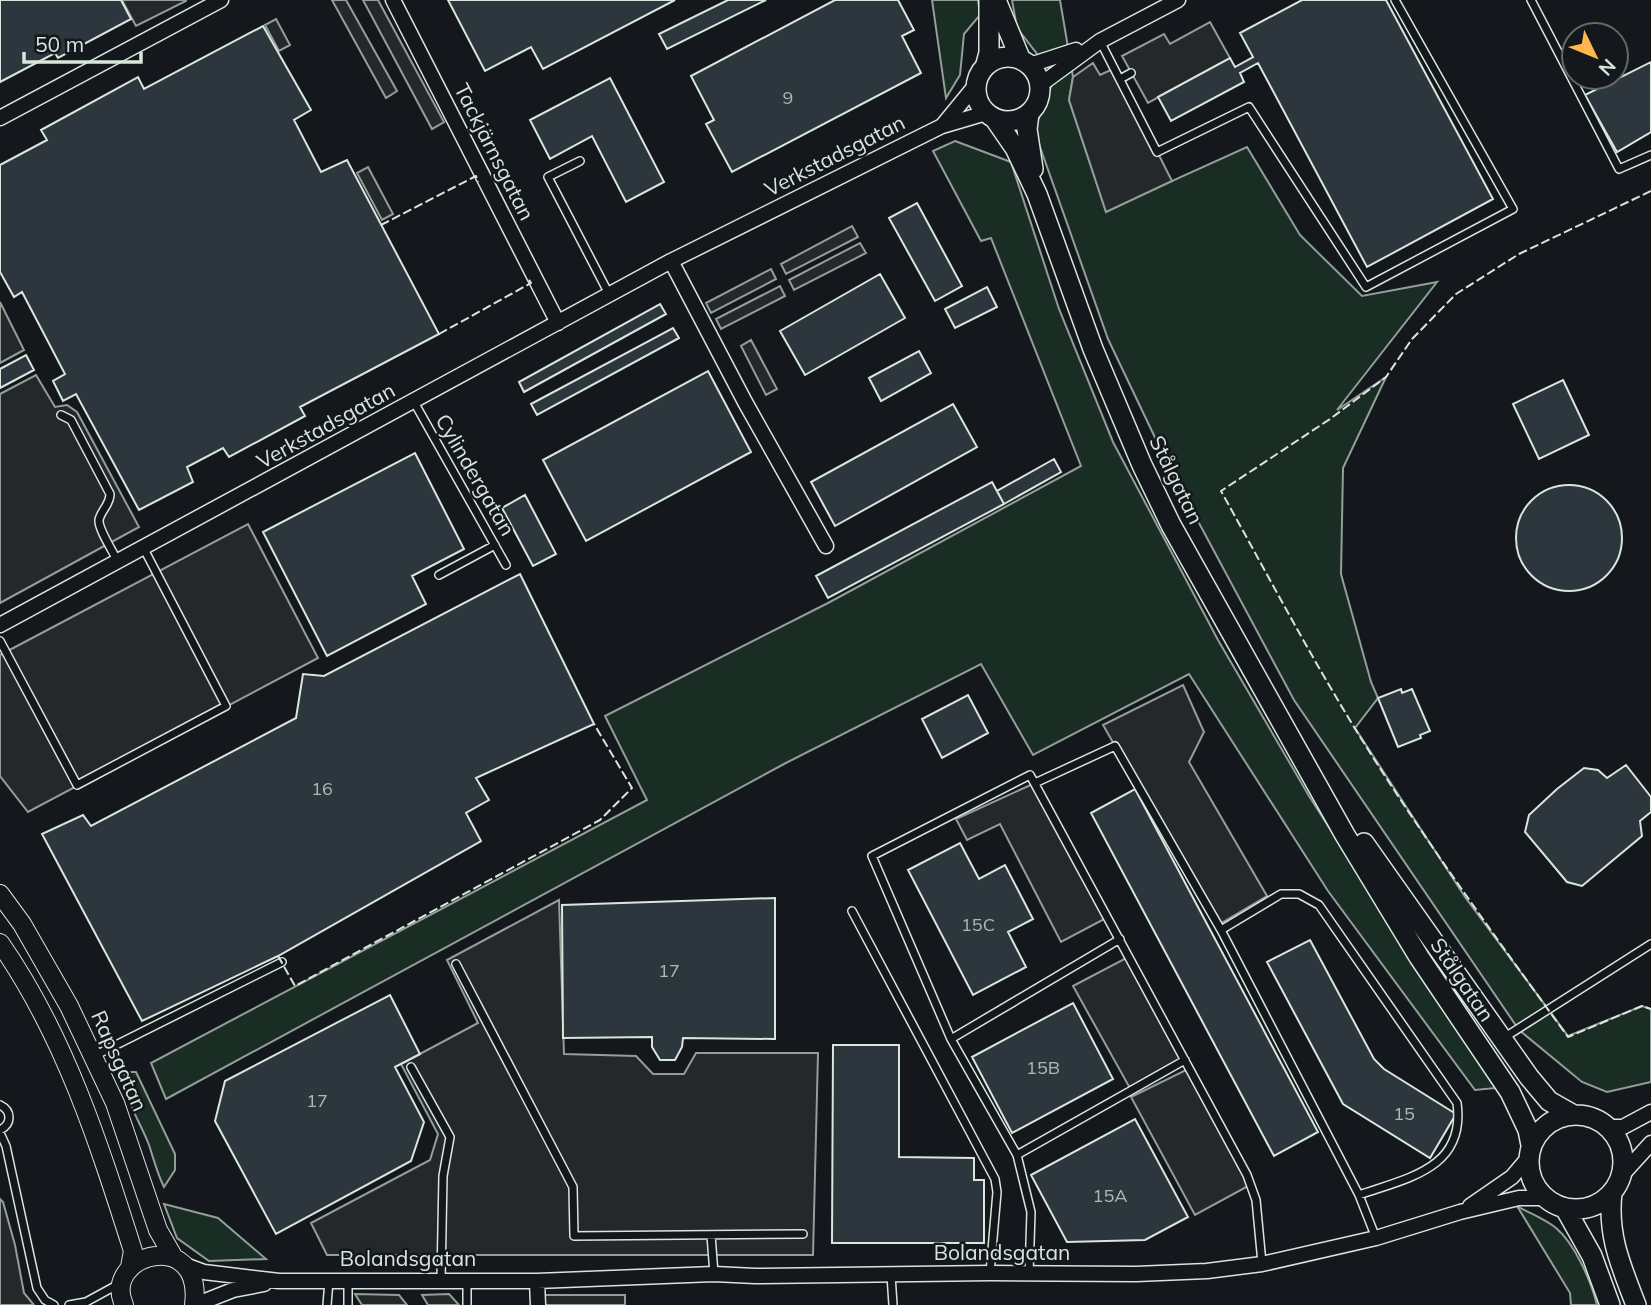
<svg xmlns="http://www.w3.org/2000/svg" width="1651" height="1305" font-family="Mulish,sans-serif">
<rect width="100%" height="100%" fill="#14181c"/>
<path fill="#1a2d24" stroke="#939e99" stroke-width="2" d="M932 0H978L980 15 964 34 960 75 946 98Z
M1012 0H1060L1073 77 1069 100 1106 211 1247 147 1300 235 1362 296 1437 282 1337 410 1386 377 1343 468 1341 574 1371 682 1378 698 1355 728 1465 897 1568 1036 1642 1006 1651 1009V1082L1607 1092 1582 1082 1519 1030 1294 700 1170 469 1108 339 1034 130 1055 77 1017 28Z
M955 141 1011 162 1059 309 1113 442 1218 640 1309 796 1496 1088 1475 1090 1328 891 1189 674 1033 755 981 664 784 764 166 1099 151 1063 647 800 605 716 828 603 1081 466 991 238 981 241 933 151Z
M125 1072H136L175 1154V1170L164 1187C157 1173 154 1160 149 1145 141 1123 122 1097 125 1072Z
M164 1204 218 1218 266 1259 209 1261 177 1238Z
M1517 1206C1529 1213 1545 1219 1556 1228 1575 1244 1591 1281 1597 1305H1571L1570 1293Z"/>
<path fill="#24282b" stroke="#939e99" stroke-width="2" d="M122 0H186V1L136 26Z
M332 0H346L397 91 386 98Z
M363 0H378L444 122 432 129Z
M276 19 290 45 279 51 265 25Z
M1210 22 1230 58 1148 103 1122 56 1164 34 1170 44Z
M1093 63 1100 75 1115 68 1172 181 1106 212 1069 100 1073 77Z
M368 167 393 214 382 220 357 173Z
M852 226 858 237 786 274 781 264Z
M860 243 866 253 794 290 789 280Z
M771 269 776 279 711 313 706 303Z
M780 286 785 296 721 329 716 319Z
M0 302 24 350 0 363Z
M751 340 777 389 766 395 741 346Z
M36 375 55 407 67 405 77 412 139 527 0 603V394Z
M248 524 318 658 28 812 0 776V655Z
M1183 685 1204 732 1189 762 1267 896 1218 925 1103 725Z
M1035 783 1108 917 1061 942 1000 824 967 840 956 819Z
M559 900 564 1054 636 1056 653 1074H684L696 1053H818L813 1255H327L311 1223 430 1160 438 1134 401 1064 478 1023 447 960Z
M1130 956 1185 1060 1131 1090 1073 986Z
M1190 1068 1250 1185 1195 1215 1131 1097Z
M0 1199 3 1202 15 1245 24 1293 34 1305H0Z
M355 1294 399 1295 407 1305H362Z
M449 1294 459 1305H428L422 1295Z
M545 1295H625V1305H545Z"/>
<path fill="#2c363c" stroke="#d8e6dc" stroke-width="2" d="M0 0H121L131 19 58 58 55 53 0 82Z
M448 0H675L543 69 531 47 485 71Z
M728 0H766L667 49 659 34Z
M835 0H898L914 30 902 36 921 73 732 172 706 124 714 120 691 76Z
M1302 0H1386L1493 199 1367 267 1258 63 1240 73 1244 82 1171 121 1158 97 1230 58 1235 67 1253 57 1240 33Z
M263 26 311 110 294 120 321 172 347 160 439 334 300 407 305 416 229 457 223 448 187 467 193 482 139 510 76 394 63 401 53 381 65 374 22 292 14 297 0 272V165L47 140 41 130 138 77 144 89Z
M1651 62V132L1617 152 1585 95Z
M610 78 664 182 626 202 592 136 550 159 530 120Z
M917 203 962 286 935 301 889 218Z
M880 274 905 318 805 375 780 331Z
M987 287 997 307 955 328 945 309Z
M660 304 666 314 524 392 519 382Z
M673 328 679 338 537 415 531 404Z
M919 351 931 373 881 401 869 378Z
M26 355 34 370 0 388V369Z
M708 371 751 452 586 541 543 460Z
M1563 380 1589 435 1539 459 1513 404Z
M953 404 977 447 835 526 811 482Z
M415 453 464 549 412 576 426 604 327 656 263 532Z
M1054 459 1061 472 1004 504 997 491Z
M992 482 1004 504 828 598 816 576Z
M1516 538a53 53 0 1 1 106 0a53 53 0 1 1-106 0Z
M525 495 556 554 533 566 502 508Z
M520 574 594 724 476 778 489 800 466 813 481 841 278 956 142 1021 42 834 83 815 91 826 296 718 303 674 324 676Z
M1401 689 1402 693 1412 689 1430 731 1420 735 1421 738 1398 747 1378 698Z
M968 695 988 733 942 758 922 719Z
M1626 765 1651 797V812L1640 821 1642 836 1582 886 1567 882 1525 832 1529 815 1557 789 1584 768 1598 770 1607 778Z
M1135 789 1318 1132 1274 1156 1091 813Z
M960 843 979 879 1005 865 1033 919 1008 932 1026 967 973 995 908 870Z
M775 898V1039L683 1038 682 1047 675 1060H660L652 1047V1037L563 1038 562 905Z
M1310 940 1374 1059 1384 1069 1456 1114 1430 1158 1343 1104 1267 962Z
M390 995 420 1054 395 1067 424 1122 411 1161 276 1234 215 1121 225 1081Z
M1073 1003 1113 1079 1012 1133 972 1057Z
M833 1045H899V1157L974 1158V1180H984V1243H832Z
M1135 1119 1188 1217 1145 1240 1067 1242 1031 1175Z"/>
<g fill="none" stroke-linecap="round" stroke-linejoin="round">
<defs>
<path id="service" d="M1531 0 1619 169 1651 155
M1100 41 1157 152 1249 107 1366 287 1513 209 1395 0
M1120 79 1131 73
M580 161 548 177 609 294
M414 402 506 565
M61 415 71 420 110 494C110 505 101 510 99 520 98 529 114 553 118 562
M439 575 495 545
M0 641 77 785 226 706 144 549
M1035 783 1115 746 1221 930
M852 911 995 1179 997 1192 990 1273
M456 964 573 1187 574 1236 803 1234
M951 1039 1120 939
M1502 1039 1651 944
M94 1056 282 962
M411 1067 450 1137 443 1176 441 1280
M0 1105C12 1111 12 1124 0 1130
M0 1133 6 1146 37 1288 45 1300 54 1305
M1017 1155 951 1039 872 856 1030 775 1247 1175 1256 1200 1262 1263
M1359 1195C1407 1178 1466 1169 1457 1103L1319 905 1299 894H1281L1221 930 1359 1195 1376 1238
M711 1235 714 1274
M1029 1274 1031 1212 1017 1155 1185 1060
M891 1275 893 1305
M467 1281V1305
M69 1305 86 1302 119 1284
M327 1305 329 1281
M348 1305V1281"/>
<path id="minor" d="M393 0 558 323
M1030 65 1076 50
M1040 85 1100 41 1178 0
M0 118 221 0
M943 125 975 86
M671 261 745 402 826 546
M0 625 671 261 942 126 986 113
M1610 1127H1623L1651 1112
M1622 1175 1651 1143
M1470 1206 1512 1177 1529 1157
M185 1265 204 1272 279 1281H537L714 1274 755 1276 990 1273 1136 1274 1207 1271 1262 1264 1376 1238 1460 1212 1519 1198H1544
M537 1281 538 1305
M195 1305 233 1290 264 1284"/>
<path id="tertiary" d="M0 894 22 924 69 1006 115 1103 158 1230 174 1258
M0 943C65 1036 99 1144 133 1251L130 1267
M124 1305C101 1253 204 1227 194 1305"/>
<path id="secondary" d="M996 0 1020 58
M976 89a32 32 0 1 1 64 0a32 32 0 1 1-64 0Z
M986 64 989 53V0
M1029 114 1027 129 1033 169
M995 119 1015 148 1037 194 1093 349 1142 465 1171 525 1345 835 1419 957 1510 1092 1528 1130 1531 1145
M1364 843 1529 1077 1549 1101 1572 1114
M1529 1162a47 47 0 1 1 94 0a47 47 0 1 1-94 0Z
M1612 1193C1607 1235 1621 1266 1636 1305
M1565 1208 1592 1256 1610 1305"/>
</defs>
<use href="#service" stroke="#d8e6dc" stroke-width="10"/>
<use href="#minor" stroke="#d8e6dc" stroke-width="17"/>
<use href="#tertiary" stroke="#d8e6dc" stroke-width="20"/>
<use href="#secondary" stroke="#d8e6dc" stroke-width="22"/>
<use href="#service" stroke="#14181c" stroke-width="7"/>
<use href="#minor" stroke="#14181c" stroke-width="14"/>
<use href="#tertiary" stroke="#14181c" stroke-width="18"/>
<use href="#secondary" stroke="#14181c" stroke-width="19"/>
<path stroke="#d8e6dc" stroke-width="2" stroke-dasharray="9 3.5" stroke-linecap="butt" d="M1651 191 1519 254 1456 294 1412 339 1386 377 1330 419 1221 491C1265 570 1307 650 1354 727 1420 834 1494 935 1568 1037L1642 1006 1651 1009
M381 225 476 176 478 182
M439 334 531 283 528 278
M278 956 295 986 600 820 632 788 594 724"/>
</g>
<g text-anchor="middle" stroke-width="5" stroke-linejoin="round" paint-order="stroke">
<g font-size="18" fill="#adbab4">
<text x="788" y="104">9</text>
<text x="322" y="795">16</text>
<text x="978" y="931">15C</text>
<text x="669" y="977">17</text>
<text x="1043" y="1074">15B</text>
<text x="317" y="1107">17</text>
<text x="1404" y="1120">15</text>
<text x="1110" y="1202">15A</text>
</g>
<g font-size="21" fill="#d8e6dc" stroke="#14181c">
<text transform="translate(494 152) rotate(63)" y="7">Tackjärnsgatan</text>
<text transform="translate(835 156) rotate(-27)" y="7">Verkstadsgatan</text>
<text transform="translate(326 426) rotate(-29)" y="7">Verkstadsgatan</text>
<text transform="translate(475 475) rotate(60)" y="7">Cylindergatan</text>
<text transform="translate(1176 480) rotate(64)" y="7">Stålgatan</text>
<text transform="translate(1462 980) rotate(56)" y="7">Stålgatan</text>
<text transform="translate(119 1061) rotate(66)" y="7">Rapsgatan</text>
<text x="1002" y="1260">Bolandsgatan</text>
<text x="408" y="1266">Bolandsgatan</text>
</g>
</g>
<g transform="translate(1595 56) rotate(133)"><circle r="33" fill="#14181c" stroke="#626a69" stroke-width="2"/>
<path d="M0-5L12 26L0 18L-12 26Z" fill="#ffb74d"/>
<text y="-10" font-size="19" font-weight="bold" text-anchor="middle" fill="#d8e6dc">N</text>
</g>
<path d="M24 52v10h117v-10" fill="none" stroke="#d8e6dc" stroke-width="3.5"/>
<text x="35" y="52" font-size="21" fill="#d8e6dc" stroke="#14181c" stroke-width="5" paint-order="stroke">50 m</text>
</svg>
